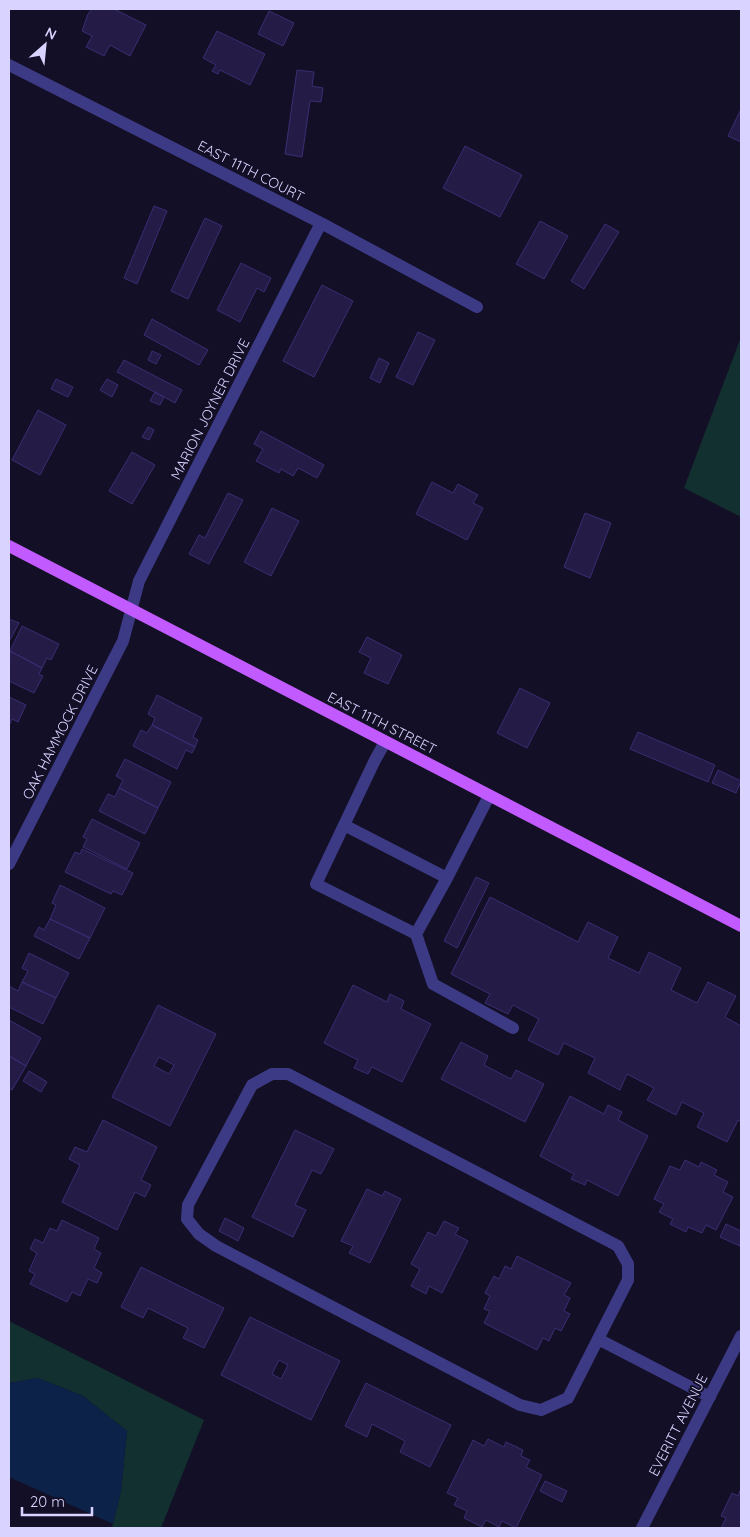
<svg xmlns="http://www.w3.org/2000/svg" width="750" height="1537" font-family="Quicksand,sans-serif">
<rect width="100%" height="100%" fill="#130f26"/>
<path fill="#12302f" d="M741 337V517L684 488Z
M9 1321 204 1420 161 1528H112L121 1491 127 1431 83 1396 38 1378 9 1383Z"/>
<path fill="#0c2248" d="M38 1378 83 1396 127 1431 121 1491 113 1524 9 1477V1383Z"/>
<path fill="#241b47" stroke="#3b2d73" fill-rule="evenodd" d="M92 9H114L146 25 130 56 110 45 104 56 86 47 92 36 82 31 88 14Z
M269 11 294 23 283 46 258 34Z
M217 31 265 54 250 85 220 70 218 74 212 71 216 65 203 58Z
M297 70 314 72 312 86 323 88 321 102 310 101 302 157 285 154Z
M741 109V142L728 136Z
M465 146 522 175 500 217 443 188Z
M154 206 167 211 137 284 124 278Z
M205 218 222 226 188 299 171 291Z
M540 221 568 236 544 279 516 264Z
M605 224 619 232 584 289 571 281Z
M241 263 271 278 264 292 257 288 240 322 217 310Z
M322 285 353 301 314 377 283 361Z
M152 319 208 350 199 365 144 335Z
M418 332 435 340 413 385 396 377Z
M152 351 161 355 156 364 148 360Z
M379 358 389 363 380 383 370 378Z
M124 360 182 390 175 403 117 372Z
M56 379 73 387 68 397 51 389Z
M107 379 118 385 112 397 100 390Z
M155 392 164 397 160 405 150 401Z
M38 410 66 425 40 475 12 460Z
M148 427 154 430 149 440 142 437Z
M261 431 324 465 317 478 298 468 293 476 281 469 279 473 256 461 263 449 254 444Z
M132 452 155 465 132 504 109 491Z
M432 482 453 493 458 484 478 495 473 503 483 508 467 540 416 514Z
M228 493 243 500 209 564 189 554 199 535 205 538Z
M272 508 299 521 271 576 244 562Z
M585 513 611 523 590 578 564 567Z
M9 619 19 623 10 640 9 639Z
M22 626 59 644 51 660 47 658 42 668 10 651Z
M367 637 402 655 388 684 364 673 371 658 359 652Z
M10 651 42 668 39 674 43 676 34 693 9 681Z
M520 688 550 703 527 748 497 733Z
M157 695 202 718 193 737 198 740 195 747 152 725 155 718 148 714Z
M9 697 26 705 18 722 12 719 9 726Z
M152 725 195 747 192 753 186 750 177 769 133 746 141 730 147 733Z
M638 732 715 765 708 782 630 749Z
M125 759 171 782 158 808 119 788 123 780 116 776Z
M718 770 741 781 736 793 712 783Z
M119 788 158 808 145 834 99 811 108 794 115 797Z
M92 819 140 843 127 869 83 847 87 839 83 837Z
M82 849 133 873 122 895 113 891 111 894 65 872 75 852 80 854Z
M476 877 489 883 457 948 444 941Z
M60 885 105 908 90 938 50 919 56 905 52 903Z
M490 897 578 942 588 922 618 937 608 958 639 973 649 952 681 968 671 990 697 1003 708 982 736 996 725 1017 741 1026V1122L738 1120 727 1142 697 1127 704 1113 682 1102 676 1115 647 1100 654 1088 627 1074 620 1090 588 1073 595 1058 564 1043 558 1055 528 1040 539 1019 513 1005 508 1014 485 1003 490 994 451 974Z
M50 919 90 938 79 959 34 936 39 927 44 930Z
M29 953 69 973 56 998 22 982 28 971 22 968Z
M22 982 56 998 43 1024 9 1007V986L18 991Z
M353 985 387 1002 390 994 404 1001 401 1009 431 1024 402 1082 372 1067 368 1074 354 1068 358 1060 324 1043Z
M158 1005 216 1034 170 1126 112 1097ZM159 1057 174 1065 169 1074 154 1066Z
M9 1020 41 1038 26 1066 9 1056Z
M461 1042 488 1056 484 1065 511 1079 516 1070 544 1084 525 1122 441 1079Z
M9 1056 26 1066 12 1090 9 1088Z
M29 1071 47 1082 41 1092 23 1081Z
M570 1096 604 1114 608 1105 622 1112 618 1120 648 1136 618 1196 587 1180 585 1185 571 1179 574 1174 540 1156Z
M103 1120 157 1147 141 1180 151 1185 145 1197 135 1192 117 1230 62 1202 80 1165 69 1159 75 1147 87 1152Z
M295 1130 334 1149 321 1174 312 1170 295 1205 306 1210 293 1237 252 1217Z
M685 1160 699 1167 701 1162 717 1170 714 1175 728 1182 723 1192 733 1197 716 1230 706 1225 702 1233 688 1227 686 1232 670 1224 673 1219 659 1212 664 1204 654 1199 670 1166 680 1170Z
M367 1189 382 1196 385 1191 401 1199 370 1263 349 1253 353 1246 341 1241Z
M225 1218 244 1228 238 1241 219 1231Z
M62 1220 99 1238 94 1249 101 1253 94 1268 102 1273 97 1283 88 1279 80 1296 72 1292 67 1302 30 1284 35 1274 29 1271 37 1253 30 1249 35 1239 43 1243 50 1228 57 1231Z
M444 1221 459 1228 455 1234 468 1241 442 1293 429 1286 426 1294 411 1286 420 1269 411 1264 428 1232 436 1236Z
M726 1224 741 1231 740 1246 720 1237Z
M517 1256 571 1283 564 1295 570 1298 564 1311 570 1314 561 1331 555 1328 549 1341 543 1338 537 1350 484 1323 490 1311 484 1309 490 1296 485 1293 494 1276 499 1279 505 1266 511 1269Z
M141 1267 224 1308 204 1348 183 1338 188 1328 148 1308 143 1318 121 1307Z
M250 1317 340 1361 311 1420 221 1375ZM279 1360 288 1365 281 1379 272 1374Z
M366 1383 451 1425 430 1467 400 1452 405 1441 372 1424 367 1437 345 1426Z
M488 1439 504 1447 506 1442 523 1450 521 1456 530 1460 526 1467 542 1475 516 1528 502 1521 499 1527 486 1520 482 1527 464 1518 467 1511 454 1505 458 1498 447 1493 473 1440 484 1446Z
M545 1481 567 1491 562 1502 540 1491Z
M741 1488V1528H721L726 1518 721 1516 732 1493 738 1496Z"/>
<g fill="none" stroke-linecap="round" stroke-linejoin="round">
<path stroke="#3d3a85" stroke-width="12" d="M9 65 321 223 477 307
M385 742 375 760 316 884 416 934 447 878 489 796
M344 825 447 878
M9 864 123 641 139 581 321 223
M416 934 433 984 513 1028
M598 1339 568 1398 541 1410 520 1405 216 1246 199 1234 187 1219 188 1205 252 1085 272 1074H288L618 1246 628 1264V1280L598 1339 710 1397
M642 1528 741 1336"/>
<path stroke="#c25bff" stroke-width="12" d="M9 546 741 926"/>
</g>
<g text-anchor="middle" stroke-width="4" stroke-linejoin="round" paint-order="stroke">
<g font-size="14" fill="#d9d4ff" stroke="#130f26">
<text transform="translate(251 171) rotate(27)" y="5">EAST 11TH COURT</text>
<text transform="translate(210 409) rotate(-63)" y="5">MARION JOYNER DRIVE</text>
<text transform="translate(382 723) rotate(27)" y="5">EAST 11TH STREET</text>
<text transform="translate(60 732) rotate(-63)" y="5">OAK HAMMOCK DRIVE</text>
<text transform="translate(678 1425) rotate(-63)" y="5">EVERITT AVENUE</text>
</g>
</g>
<rect width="750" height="1537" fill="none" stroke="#d9d4ff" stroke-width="20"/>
<g transform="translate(45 45) rotate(27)" stroke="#130f26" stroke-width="4" paint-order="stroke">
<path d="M0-4L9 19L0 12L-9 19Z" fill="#d9d4ff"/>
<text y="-8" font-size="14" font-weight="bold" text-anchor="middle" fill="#d9d4ff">N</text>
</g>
<path d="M22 1507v8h70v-8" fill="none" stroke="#d9d4ff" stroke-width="2.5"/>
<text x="30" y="1507" font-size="15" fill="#d9d4ff" stroke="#130f26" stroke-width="4" paint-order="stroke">20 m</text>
</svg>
